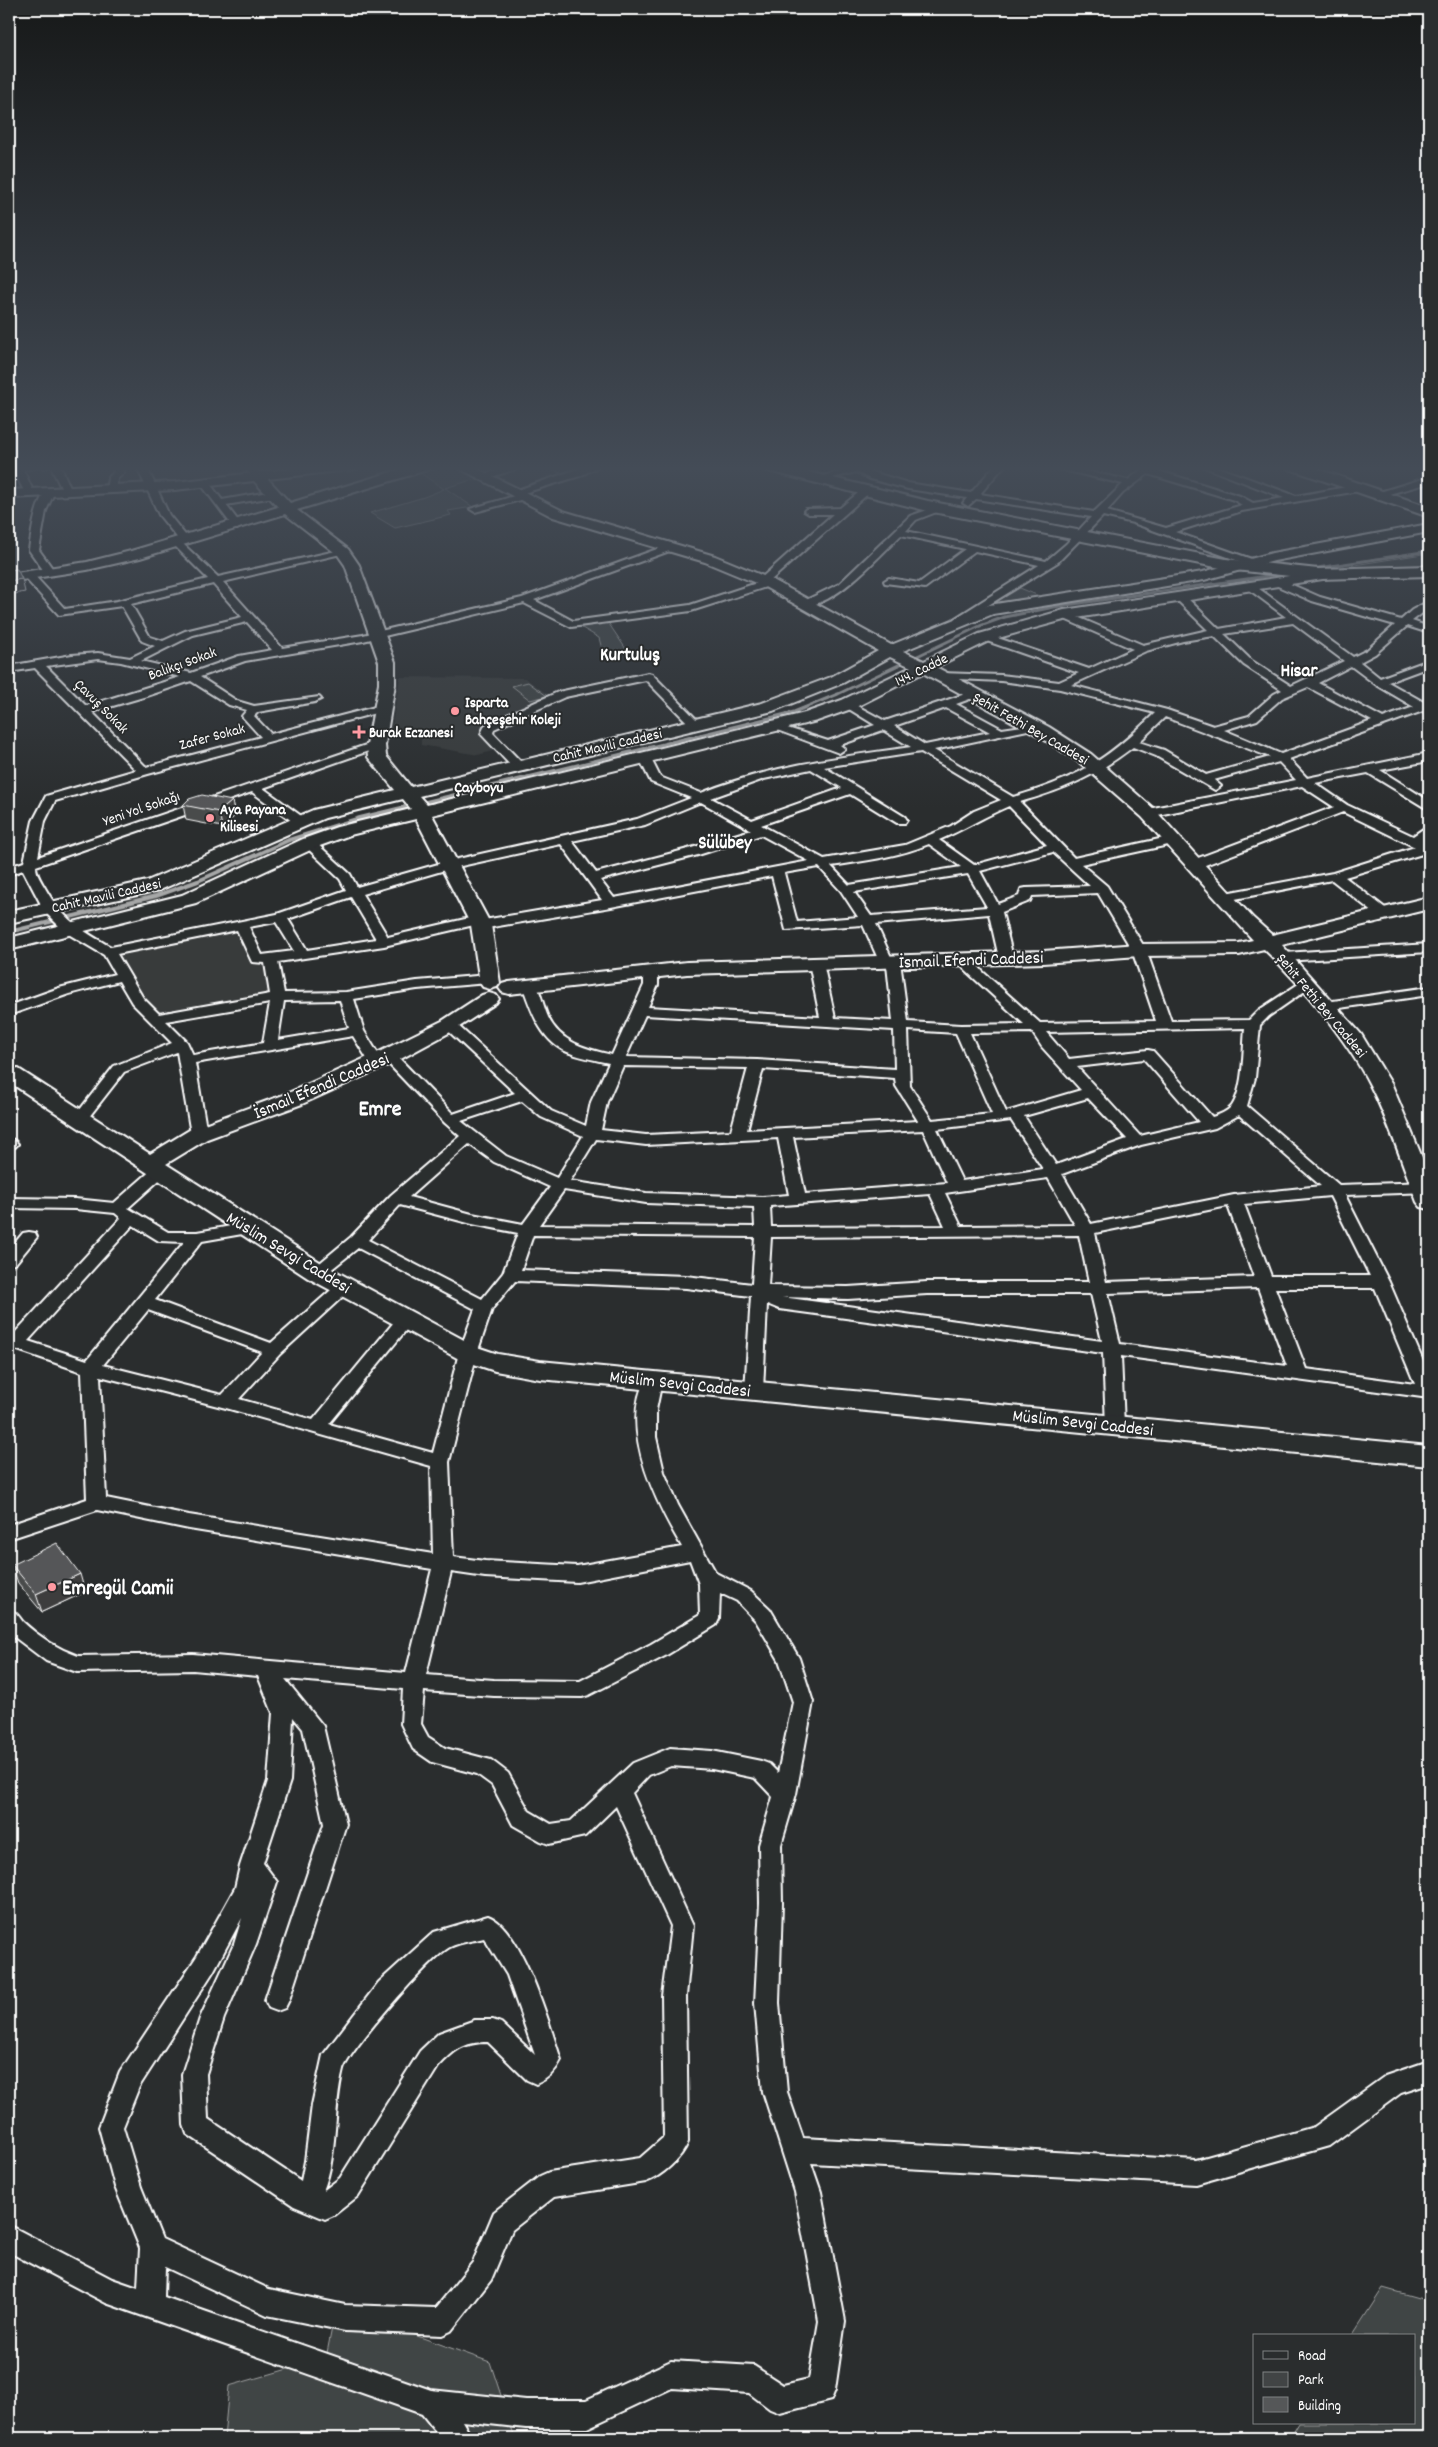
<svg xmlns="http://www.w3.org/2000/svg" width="1438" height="2447" font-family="Dekko,sans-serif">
<rect width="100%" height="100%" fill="#2a2d2e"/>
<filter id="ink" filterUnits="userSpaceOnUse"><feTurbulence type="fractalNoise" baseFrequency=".02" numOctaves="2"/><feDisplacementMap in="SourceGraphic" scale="10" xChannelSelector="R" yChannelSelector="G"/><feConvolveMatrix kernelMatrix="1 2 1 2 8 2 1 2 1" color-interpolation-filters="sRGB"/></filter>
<g filter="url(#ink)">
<path fill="#373a3b" d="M9 465H423L238 523 206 482 102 488 9 490Z
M470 465H600L520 490Z
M624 465H684L688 469 653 471Z
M400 677 525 678 550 696 483 726 480 734 496 750 478 755 421 745V730H391Z
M235 932 248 955 245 957 265 965 269 994 163 1015 150 1007 119 954 174 941Z"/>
<path fill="#414445" stroke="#a0a2a2" d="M431 466H459L482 477 445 488 473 507 448 511 451 515 395 528 370 513 424 497 444 489 417 471Z
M1429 553V568L1317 571Z
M1020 588 1039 596 987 607Z
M607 621 628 652 603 653 599 638 577 625Z
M528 682 547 696 530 700 512 686Z
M1383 2288 1429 2301V2438H1290L1299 2423H1414V2336H1352Z
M336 2307 490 2362 515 2438H224L229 2386 326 2358Z"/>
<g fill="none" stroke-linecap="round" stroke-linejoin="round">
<path stroke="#a6a7a7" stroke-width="3" d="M1311 569 1429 551
M524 778 794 712 838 694 980 626 1005 617 1059 606 1281 574"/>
<path stroke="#a6a7a7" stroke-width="4" d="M9 932 156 896 198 881 289 840 360 818 530 777"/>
<defs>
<path id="street" d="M9 465H60L72 492 64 494 51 467 23 469 34 493 26 495 13 469Z
M111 465H121L124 473 117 479 116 490 111 493 106 490 108 478 114 472Z
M136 465H146L169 515 190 541 183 544 218 577 345 549V553L223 582 282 648 363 635 522 598 671 544 676 547 675 549 534 600 573 621 690 605 760 582V579L833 514H809L804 511 806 509 840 508 863 489 871 491 770 581 773 583 772 585 691 611 571 627 524 603 363 641 245 661 200 677 237 701 254 706 319 697 321 699 315 702 258 712 254 716 271 734 383 705 389 708 387 710 148 774 55 801 45 821 38 857 372 743H380L382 745 380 747 263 788 304 818 306 821 304 824H296L252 792 36 866C36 874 41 881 45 888 62 919 81 930 111 947L277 914 346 890 340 879 305 846 303 843 305 840H313L350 874 357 887 449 861 637 819 691 798 651 782 639 758 641 755H649L660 777 701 793C768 766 840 757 911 747L883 730 840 745 845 749 839 753 769 727 775 724 828 741 875 725 844 706 842 704 848 701 885 721 974 691 978 692V696L956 704 1002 729 1037 724V728L934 750 1013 797C1077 779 1107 760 1155 713L1060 689 1001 681 936 678V674L940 673 1001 675 1059 682 1079 673 981 639V635H989L1089 669 1133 649 1060 617V613H1068L1143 645 1208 630 1176 599 1175 597 1180 594 1184 595 1219 629 1286 617 1247 588 1246 586 1251 583 1353 657 1367 650 1395 625 1312 601 1273 584V580H1281L1320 597 1401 620 1412 610 1429 601V608L1412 621 1429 627V633L1407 626 1375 654 1360 662 1380 678 1429 660V667L1388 682 1429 705V713L1423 711 1289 759 1307 778 1429 753V761L1380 770 1429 801V810L1368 773 1315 783 1347 805 1413 836 1429 825V835L1423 841 1429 843V852L1345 877 1389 911 1391 914 1389 917H1379L1332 880 1225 901 1218 897 1225 893 1333 873 1415 847 1343 812 1200 867 1195 868 1189 864 1190 861 1334 807 1302 786 1148 817 1142 813 1148 809 1296 780 1279 762 1214 780 1221 786 1215 790 1156 756 1133 747C1095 776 1066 789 1020 802L1074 858 1173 836 1179 840 1173 844 1081 864 1107 886 1146 950 1171 1021 1249 1020 1259 1010 1303 981 1308 980 1315 984 1269 1016 1260 1025 1255 1078 1247 1106 1339 1185 1429 1182V1192L1345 1195 1389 1282 1429 1375V1398L1121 1356 1124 1426 1121 1431 1115 1433 1109 1431 1106 1426 1103 1353 779 1309 767 1304 763 1391 760 1395 754 1397 748 1395 745 1391 751 1296 686 1288 515 1281 492 1309 477 1353 449 1462 453 1557 485 1561 577 1566 682 1547C656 1503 617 1427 647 1377L653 1375 659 1377 662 1381 656 1410V1437L664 1472 678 1505 716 1573 751 1591 770 1609 799 1658 813 1702 796 1794 781 1845 782 1903 779 2003 787 2092 803 2138 1196 2160 1314 2127 1385 2076 1429 2061V2084L1401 2093 1329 2146 1196 2184 811 2163 821 2192 845 2321 835 2390 831 2400 780 2413 770 2409 749 2393 672 2388 587 2428H526L462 2421 472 2438H441L422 2414 106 2303 9 2252V2225L112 2279 138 2288 140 2248 115 2187 99 2127 120 2072 197 1956 235 1888 240 1866 268 1781 273 1713 258 1676 193 1670 77 1672 46 1661 9 1633V1609C17 1612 18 1616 23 1622 38 1636 58 1649 78 1656L193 1654 406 1673 432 1569 189 1529 97 1510 9 1539V1525L87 1499 82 1372 9 1347V1335L12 1336 121 1218 115 1213 75 1209 9 1208V1198L75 1199 114 1203 154 1168H166L168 1171 166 1174 128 1208 168 1232H197L248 1223 254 1224 256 1228 254 1232 248 1233 202 1241 155 1300 271 1343 339 1283H351L353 1287 280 1354 239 1399 313 1420 399 1316H411L414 1320 411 1324 329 1424 433 1453 459 1353 475 1309 358 1248 323 1276H311L309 1272 351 1237 391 1195 460 1136 445 1123 384 1059 382 1056 384 1053H394L453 1114 515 1093 442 1025 449 1021 454 1022 551 1111 586 1126 591 1102 609 1063C596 1060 582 1058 570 1053 541 1043 531 1010 522 984L524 981H534C541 992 543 1006 548 1017 560 1043 587 1049 612 1055L644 985V971L651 967 658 971V985L648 1007 820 1017 809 963 816 959 823 963 835 1018 893 1021 887 965 879 961 863 925 786 930 772 876 611 907 481 929 474 925 384 946 278 962 284 993 346 992 417 981 488 975 495 979 488 983 417 989 354 999 364 1031 383 1062 381 1065H371L353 1036 195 1063 207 1134 204 1137H194L191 1134 177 1052 124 1072 85 1122H75L72 1119 75 1116 114 1066 172 1043 132 1003 119 981 69 994 9 1015V1006L59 988 115 974 104 955 65 932 45 912 23 870 9 875V867L24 862 33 821 46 796 136 770 35 668 9 672V666L72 655 98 653 130 658 155 646 142 641 122 606 59 615 25 578V574H33L65 609 117 601 208 579 172 543 179 540 159 515ZM213 584 242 617 185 631 163 641 150 637 131 604ZM247 622 272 650 239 656 191 673 141 661 193 635ZM1293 623 1344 661 1291 686 1252 661 1224 634ZM1214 636 1244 665 1282 690 1274 694 1249 716 1213 726 1167 710 1071 685 1146 651 1183 641ZM98 659 121 662 180 677 86 706 46 666ZM1351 666 1375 684 1414 707 1383 718 1318 683ZM191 681 229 705 247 710 242 716 261 737 146 767 92 712 147 696ZM1308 687 1372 721 1281 754 1224 730 1257 720 1282 698ZM946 708 990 732 925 745 894 726ZM1165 717 1270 757 1206 775 1164 750 1139 742ZM921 752 1001 800 974 811 951 826 905 845 824 859 761 825 850 794 897 823H905L907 820 905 817 824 767ZM811 769 842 788 752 820 711 798 764 779ZM701 802 751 830 688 849 596 873 572 841 645 825ZM1009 806 1047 845 974 865 939 840C963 830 985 816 1009 806ZM761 835 809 861 614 898 600 880 698 855ZM561 844 602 900 484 920 478 916 388 937 362 894 452 868ZM929 844 961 867 849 885 831 866C864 861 898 857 929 844ZM1053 852 1090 886 1026 888 1021 889 1019 896 998 904 980 871ZM819 867 841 891 858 917 797 922 784 873ZM968 874 987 907 871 916 854 892ZM1098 893 1132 950 1156 1021 1040 1023 983 972 971 957 966 956 959 960 966 971 1024 1024 961 1025 908 1022 900 961 898 958 891 957 876 924 989 914 999 958 1006 962 1013 958 1002 912 1030 901 1032 896ZM351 897 376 939 307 950 288 919ZM276 922 294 951 262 955 249 927ZM237 930 252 962 265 963 270 994 159 1014 143 998 117 954ZM340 1000 349 1028 278 1040 284 1001ZM270 1003 263 1043 193 1055 187 1042 166 1021ZM645 1015 894 1030 895 1069 757 1060 626 1057ZM1245 1028C1243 1050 1244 1088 1232 1106 1227 1112 1219 1115 1212 1117L1153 1051 1148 1050 1069 1059 1046 1032ZM908 1030 956 1033 992 1114 932 1120 910 1086ZM1032 1032 1042 1047 1081 1090 1006 1112 970 1033ZM1144 1059 1199 1122 1140 1136 1077 1067ZM623 1066 748 1068 731 1131 646 1135 601 1130 607 1102ZM763 1069 895 1078 896 1086 918 1121 747 1130ZM1088 1098 1127 1139 1056 1165 1024 1116ZM522 1101 541 1117 583 1136 557 1178 506 1156 461 1121ZM1239 1115 1321 1186 1234 1195 1091 1224 1062 1174 1141 1145 1215 1128ZM1011 1120 1043 1169 962 1181 937 1129ZM923 1130 947 1183 805 1194 793 1137ZM778 1138 789 1195 762 1197 646 1193 570 1181 596 1139 646 1145ZM469 1144 494 1162 550 1187 523 1224 472 1214 409 1197ZM1048 1178 1075 1225 961 1226 945 1193ZM564 1190 646 1203 754 1207 755 1227 539 1225ZM930 1194 945 1226 771 1227 770 1206ZM1330 1196 1370 1276H1271L1244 1204ZM400 1205 472 1224 518 1233 503 1273 482 1299 368 1240ZM1228 1206 1254 1277 1106 1282 1095 1233ZM133 1225 159 1241 184 1242 87 1360 28 1341ZM533 1235 755 1237 752 1284 686 1276 521 1270ZM1079 1235 1089 1282H927L848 1287 768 1286 771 1237ZM1258 1288 1287 1366 1120 1344 1108 1293ZM1275 1288H1375L1415 1384 1306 1369ZM927 1294H1091L1102 1341 782 1297 848 1299ZM148 1310 262 1352 222 1395 103 1365ZM100 1376 226 1408 431 1466 433 1554 189 1515 106 1498ZM690 1560 699 1584 700 1615 651 1644 580 1681 494 1680 426 1675 451 1572 485 1577 577 1582ZM720 1593 737 1601 756 1621 779 1660 793 1702 778 1773 769 1764 761 1761 712 1751 670 1748 633 1763 571 1821 551 1824 529 1811 508 1773 491 1760 445 1748 428 1737 421 1724 424 1691 494 1696 582 1697 589 1695 665 1656 716 1625 719 1619ZM285 1679 403 1689 401 1724 413 1749 432 1762 477 1774 492 1785 513 1825 541 1841 549 1844 585 1836 616 1806 671 1926 662 1996 664 2137 640 2158 549 2172 540 2176 494 2212 473 2262 436 2308 345 2305 269 2289 162 2239 141 2187 123 2127 139 2087 213 1972 242 1918 234 1944 200 2018 182 2074 184 2125 187 2134 294 2206 325 2219 334 2215 358 2196 438 2067C454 2050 463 2042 488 2042L527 2080 536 2084C548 2079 556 2071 561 2060 550 2026 522 1928 488 1916L434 1932 379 1982 323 2055 312 2105 305 2161 301 2181 208 2119 206 2074 224 2018 256 1944 277 1882 263 1863 290 1781 293 1717 303 1729 324 1824 265 2000 269 2008 277 2011 285 2008 289 2000 346 1824 323 1726ZM671 1766 712 1769 755 1778 773 1797 759 1845 760 1903 755 2003 763 2092 795 2192 819 2321 809 2379 783 2385 754 2366 671 2361 586 2400H526L431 2390 164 2297 165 2267 267 2315 345 2331 442 2335 451 2331 491 2280 512 2230 554 2197 646 2182C662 2176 682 2158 688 2142L686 1996 693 1926 632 1793 649 1775ZM484 1938 507 1975 535 2055 501 2023 493 2020H475L439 2033 420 2051 340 2178 323 2191C338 2156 333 2108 343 2070 348 2051 431 1956 450 1947 460 1942 473 1941 484 1938Z
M243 465H253L264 478 262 480H256Z
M513 465H528L482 480 477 477Z
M589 465H601L580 476 514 496 509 493Z
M843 465H881L866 470 908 483 971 493 995 465H1005L980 494 1094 512 1123 484 1042 465H1059L1128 480 1147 465H1158L1153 469 1240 496 1253 503 1284 498 1199 465H1212L1296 496 1358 485 1363 488 1358 491 1242 511 1175 532 1257 561 1258 563 1253 566 1133 523 1103 516 1058 562 958 624 954 623V619L1039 565 975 551 925 588 885 583 884 581 889 578 919 583 965 549 901 535C881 554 830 612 801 605L800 603 839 584 910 516 942 505 947 508 916 520 906 531 1046 561 1066 544 1091 517 976 499 968 506 963 503 967 498 908 489 870 479 856 472 817 482 812 479 849 469ZM1148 474 1234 500 1242 505 1166 528 1107 511 1123 493Z
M1429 477V483L1378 497 1373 494Z
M205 480 208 481 222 500 274 491 279 494 274 497 226 505 242 526 237 529 234 528 200 483Z
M49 490 54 493 46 511 39 550 55 572 50 575 46 574 29 550C31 537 36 495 49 490Z
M521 494 526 497 524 499 475 512 470 509Z
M648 673 652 674 699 722V726H691L646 680 565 697 494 729 493 733 521 762 523 765 521 768H513L481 734 485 725 558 692Z
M1429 944V952L1284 961 1277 957 1284 953Z
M1429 987V995L1326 1010 1319 1006 1326 1002Z
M9 1138 14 1140 18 1144 15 1147 9 1148Z
M29 1232 35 1233 37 1237 15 1264 9 1265V1250L23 1233Z"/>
<path id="secondary" d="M322 465H363L356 469 268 479 290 503 414 465H435L433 468 297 510 348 549 359 565 395 662V684L385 745 386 756 411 787 762 703 831 677 878 651 763 586 705 562 553 517 453 465H470L563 511 715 556 773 580 891 645 989 605 1203 572 1272 553 1429 524V532L1274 561 1204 580 993 614 903 651 924 661 979 634 1064 610 1329 570 1334 571 1336 574 1334 577 1329 578 1064 620 991 640 936 667 1049 727 1091 754 1154 809 1253 918 1272 935 1429 897V909L1282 945 1361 1034 1392 1085 1429 1174V1209L1421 1207 1417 1202C1402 1163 1389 1122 1370 1085 1347 1040 1300 983 1264 949L1239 955 1139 956 1043 963 687 974 509 994 502 992 499 988 502 984 509 982 687 962 1043 951 1139 944 1239 943 1253 940 1142 817 1079 762 1037 735 923 673 854 708 817 721 432 815 491 925 500 983 497 987 490 989 483 987 480 983 471 925 416 819 350 835 317 847 196 903 9 950V938L182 895 303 839 337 827 411 809 403 799 325 818 160 890 9 923V911L147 881 313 810 395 790 368 757 367 745 379 684V662L345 565 338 555 285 514 140 558 87 570 9 582V574L87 562 131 551 278 507 254 481 175 490 9 498V490L175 482ZM890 657 911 667 842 700 805 713 427 805 419 796 773 711 843 683Z
M489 993 496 995 499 999 496 1003 456 1029 397 1061 302 1104 207 1139 166 1164 326 1266 477 1347 498 1354 540 1361 1429 1446V1466L540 1379 495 1371 459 1359 308 1278 9 1082V1067L17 1068 150 1154 191 1129 286 1094 381 1051 442 1021 482 995Z"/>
<path id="primary" d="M755 465H780L928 501 1226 559 1318 569 1429 566V576L1318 579 1226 569 928 511 757 468Z
M1285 465H1306L1429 507V517L1287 468Z"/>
</defs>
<use href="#street" stroke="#fff" stroke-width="4"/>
<use href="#secondary" stroke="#fff" stroke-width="4"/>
<use href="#primary" stroke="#fff" stroke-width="4"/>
<use href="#street" fill="#2a2d2e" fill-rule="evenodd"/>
<use href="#secondary" fill="#2a2d2e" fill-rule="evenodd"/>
<use href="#primary" fill="#2a2d2e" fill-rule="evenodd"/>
</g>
<path fill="#494b4c" stroke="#fff" d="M539 465H580V466L561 473Z
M232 801 235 816 222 827 186 820 183 805Z
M12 1565 85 1592 42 1612 18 1583Z"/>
<path fill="#3c3d3e" stroke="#fff" d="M498 465H507L498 468Z
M560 465H580V466L561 473Z
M22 579 25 592 9 595V581Z
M232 801 235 816 222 827 219 812Z
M80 1574 85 1592 42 1612 36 1594Z"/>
<path fill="#555758" stroke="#fff" d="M17 569 22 579 9 581V570Z
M202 795 232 801 219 812 183 805 189 799Z
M57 1543 80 1574 36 1594 12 1565Z"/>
</g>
<linearGradient id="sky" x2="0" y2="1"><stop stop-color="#171919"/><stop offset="0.58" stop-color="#444c57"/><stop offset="1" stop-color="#444c57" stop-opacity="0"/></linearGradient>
<rect width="1438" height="808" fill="url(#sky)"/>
<g fill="#ff9aa2" stroke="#2a2d2e" stroke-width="2">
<circle cx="455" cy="711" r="5"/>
<path d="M356.5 724.5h5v5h5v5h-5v5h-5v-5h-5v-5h5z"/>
<circle cx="210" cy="818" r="5"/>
<circle cx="52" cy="1587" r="5"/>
</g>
<g text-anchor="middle" stroke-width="4" stroke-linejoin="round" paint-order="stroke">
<g font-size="15" fill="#fff" stroke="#2a2d2e">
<text transform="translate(182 663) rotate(-20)" y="5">Balıkçı Sokak</text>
<text transform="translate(921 669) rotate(-26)" y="5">144. Cadde</text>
<text transform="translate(102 706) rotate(45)" y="5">Çavuş Sokak</text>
<text transform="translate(1031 728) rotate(30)" y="5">Şehit Fethi Bey Caddesi</text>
<text transform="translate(212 736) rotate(-15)" y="5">Zafer Sokak</text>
<text transform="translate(607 745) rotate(-13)" y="5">Cahit Mavili Caddesi</text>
<text transform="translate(141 808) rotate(-19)" y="5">Yeni Yol Sokağı</text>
<text transform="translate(106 895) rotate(-13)" y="5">Cahit Mavili Caddesi</text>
<text transform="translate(1322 1005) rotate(50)" y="5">Şehit Fethi Bey Caddesi</text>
</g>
<g font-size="15" font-weight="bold" fill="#fff" stroke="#2a2d2e" text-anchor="start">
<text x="465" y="707">Isparta<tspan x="465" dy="17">Bahçeşehir Koleji</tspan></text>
<text x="369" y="737">Burak Eczanesi</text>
<text x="220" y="814">Aya Payana<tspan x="220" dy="17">Kilisesi</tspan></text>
</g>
<g font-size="16" font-weight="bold" fill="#fff" stroke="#2a2d2e">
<text x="479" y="792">Çayboyu</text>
</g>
<g font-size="18" fill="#fff" stroke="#2a2d2e">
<text transform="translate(971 959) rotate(-2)" y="6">İsmail Efendi Caddesi</text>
<text transform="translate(321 1085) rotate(-23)" y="6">İsmail Efendi Caddesi</text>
<text transform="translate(289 1252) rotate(31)" y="6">Müslim Sevgi Caddesi</text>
<text transform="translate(680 1383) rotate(6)" y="6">Müslim Sevgi Caddesi</text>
<text transform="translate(1083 1422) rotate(6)" y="6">Müslim Sevgi Caddesi</text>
</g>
<g font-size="19" font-weight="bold" fill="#fff" stroke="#2a2d2e">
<text x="630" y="660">Kurtuluş</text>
<text x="1299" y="676">Hisar</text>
<text x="725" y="848">Sülübey</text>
</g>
<g font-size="21" font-weight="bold" fill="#fff" stroke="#2a2d2e" text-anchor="start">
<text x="62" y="1594">Emregül Camii</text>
</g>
<g font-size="22" font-weight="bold" fill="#fff" stroke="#2a2d2e">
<text x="380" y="1115">Emre</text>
</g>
</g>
<rect width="1438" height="2447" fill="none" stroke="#2a2d2e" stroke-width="30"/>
<rect x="15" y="15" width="1408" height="2417" fill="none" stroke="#fff" stroke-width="2" filter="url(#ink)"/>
<rect x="1253" y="2334" width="162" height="90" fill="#2a2d2e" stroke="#7f8182"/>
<rect x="1263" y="2351" width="25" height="8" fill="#2a2d2e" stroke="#7f8182"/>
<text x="1298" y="2360" font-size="15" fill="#ffffff">Road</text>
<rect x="1263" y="2372" width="25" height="15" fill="#414445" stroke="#7f8182"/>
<text x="1298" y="2384" font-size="15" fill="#ffffff">Park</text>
<rect x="1263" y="2397" width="25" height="15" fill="#555758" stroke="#7f8182"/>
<text x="1298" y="2410" font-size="15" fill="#ffffff">Building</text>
</svg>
